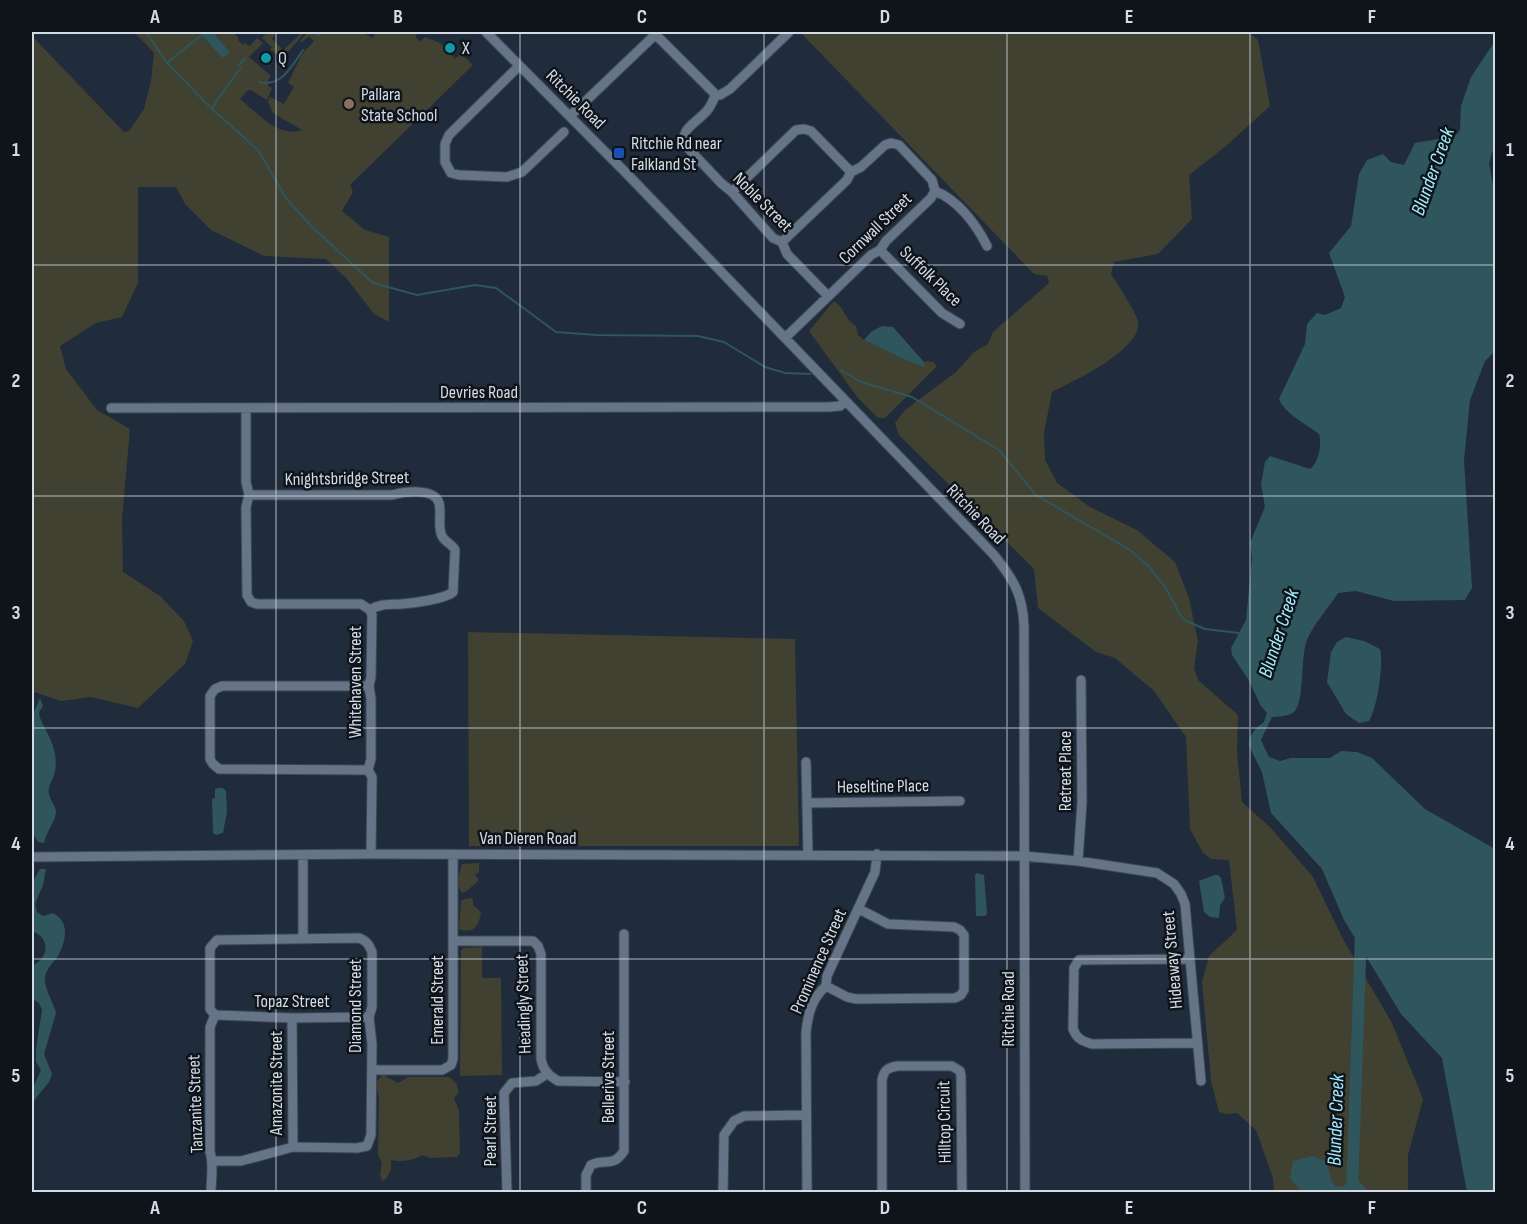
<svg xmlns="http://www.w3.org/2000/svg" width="1527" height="1224" font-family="'Sofia Sans Condensed',sans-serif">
<rect width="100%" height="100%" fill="#202c3c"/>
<path fill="#404130" d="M134 32H198L211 46 230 52 213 32H232L239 38 238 40 243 45 245 43 250 46 257 38 263 43 249 57 271 76 268 81V86L272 88 267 100 251 90 247 91 240 99C258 113 277 138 302 130L273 113 268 102 270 97 284 104 294 87 288 83 302 54 314 41 309 36 302 42 300 41 308 32C325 32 359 27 372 38L375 35 372 32H417L418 33 415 36 420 42 425 37 440 43 455 59 461 54 473 65 350 185 353 192 342 211 365 230 389 237V322L374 314 347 279 326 259 264 256 211 230 185 204 176 187H138V283L122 317 96 323 60 346 66 369 97 410 130 429 122 519 123 572 160 596 184 621 193 641 185 664 138 708 91 697 61 701 34 692 32 674V36L124 132 129 131 144 109 151 81 154 53Z
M268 32H271L275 35 272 39 283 50 303 32H305L282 59 270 49 272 47 262 38Z
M800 32H1248L1258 40 1270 106 1226 146 1189 175 1192 219 1158 254 1114 262 1111 274C1117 284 1137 313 1138 322 1142 350 1072 382 1052 392L1044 433 1045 460 1057 483 1090 507 1137 530 1175 562 1189 598 1198 641 1194 668 1198 680 1238 715 1237 752 1242 802 1271 828 1313 877 1343 939 1392 1023 1423 1099 1408 1155V1192H1274L1273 1178 1256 1130 1237 1113 1225 1114 1219 1112 1211 1081 1202 982 1209 956 1237 930 1229 860 1211 859 1203 853 1190 829 1186 737 1154 691 1115 658 1096 652 1038 608 1034 569 899 435 895 423 905 410 956 372 974 352 988 344 993 332 1049 283 1047 276 1034 274Z
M834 301C844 307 845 320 856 326L858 335 864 340 925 366 924 362 927 361 933 362 937 366 885 418H878L858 398 809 331Z
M468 632 795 639 799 846H469Z
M479 863V872L475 875 479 880 467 891 462 893C455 883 459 875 462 864Z
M470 898 473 899V905L481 912C479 926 474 934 459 929L461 900Z
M482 947V978H501L502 1075 460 1076 461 951 463 948Z
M383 1075 398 1083 408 1077H449L456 1083 459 1092 454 1098 459 1111 460 1153 457 1157 430 1158 422 1155C413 1161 401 1162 391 1160V1170L386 1179 382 1181 380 1174 382 1163 378 1155 379 1096C375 1087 375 1081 383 1075Z"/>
<path fill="#2f555d" d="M198 32H213L230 52 223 58Z
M1495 41V144L1489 163 1496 201 1495 351 1485 361 1470 400 1464 460 1472 588 1465 600 1394 601 1356 591 1338 593C1329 607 1313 625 1307 640 1300 657 1305 702 1294 712 1289 716 1278 717 1272 717L1261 740 1269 757 1280 761 1291 758H1330L1341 751 1357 752 1372 758 1425 809 1495 849V1192H1467L1442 1058 1401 1014 1344 920 1322 869 1271 813 1262 772 1249 746 1250 737 1256 728 1264 722 1267 713 1261 706 1248 679 1232 655 1231 648 1246 620 1252 558 1250 543 1265 507 1261 484 1265 462 1270 456 1310 469C1319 462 1322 444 1319 434 1306 424 1285 414 1279 399L1305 344 1307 324 1317 313 1325 315 1341 308 1345 297 1329 253 1351 226 1359 174 1367 160 1383 154 1391 162 1404 165 1415 143 1455 136 1460 130 1461 106 1471 77Z
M882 326 893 327 924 362 925 367 908 361 864 340 872 331Z
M1346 637 1364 641 1380 649C1384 664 1377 709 1369 721L1359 723 1346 714 1327 682 1331 652 1337 642Z
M40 698 43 706 39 712 40 718C48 735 59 751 55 771 54 779 47 786 49 794 50 800 56 806 56 812 56 821 46 832 44 843L38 842 32 832V716Z
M218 788H223L226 791 227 812 223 833 216 835 213 833 212 799 215 798V789Z
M40 869H46L43 885 35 904 37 912 43 916 53 913C69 921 67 939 59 954 55 962 47 966 45 977 44 989 53 1001 56 1013L44 1054 52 1074 49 1082 32 1103V1090L41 1070 36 1062V1049L42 1010 39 1003 32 999V966C49 958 51 938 32 931V883Z
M977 873 984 875 987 914 985 916H976L975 875Z
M1214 875H1218L1221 878 1225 898 1220 905 1219 918 1210 917 1204 912 1199 881Z
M1313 1156 1327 1162 1331 1180 1336 1187 1344 1186 1349 1180 1359 1181 1370 1192H1302L1290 1178 1293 1161Z"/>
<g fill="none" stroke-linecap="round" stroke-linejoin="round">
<path stroke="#2f555d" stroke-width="2" d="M146 32 167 63 212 109 258 150 286 198 312 227 373 283 417 295 475 285 496 288 556 332 596 335 698 336 724 342 765 367 785 373 810 374
M317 36 322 32
M168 62 203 34
M239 65 245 58
M259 82C281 88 292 66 303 50
M212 108 241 67
M841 370 861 382 912 397 999 450 1036 495 1130 550 1149 567 1165 587 1181 616 1186 621 1205 629 1239 633"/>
<path stroke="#2f555d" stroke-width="12" d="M1352 1192 1361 932"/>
<defs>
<path id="minor" d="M486 32 630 177 994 555C1014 580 1023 595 1024 627L1025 1192
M789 32 730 89 720 95H716C713 99 712 104 709 108 701 121 677 128 686 146L721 183 732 192 773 238 782 242 787 254 828 296
M655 34 716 95
M519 66 449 135 445 144V162L451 173 459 175 507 177 522 172 564 132
M570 116 658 32
M935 191C958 200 976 224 987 246
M732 192 796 130 804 129 811 131 851 172
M782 242 847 180 851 172 861 167 885 145 891 143 899 145 932 180 935 191 931 198 886 241 880 250 871 255 785 338
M880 250 942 313 960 324
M111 408 829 407 840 406 845 401
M246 409V482L249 495 246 507 247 595 251 602 257 604H361L370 610 372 615 371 677 369 686 371 699V759L368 770 372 777 371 854
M249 495H392C404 492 434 487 439 503 442 514 437 526 442 536 445 542 452 544 455 550L453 592C445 599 414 603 402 604 390 605 381 603 370 610
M806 762 808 854
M368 770 219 769 213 764 210 759V696L215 689 222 686H369
M807 803 960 801
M303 855V939
M32 857 371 854 1024 856 1078 861 1157 873 1174 884 1181 894 1185 904 1201 1081
M1078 861 1082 802 1081 680
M453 941H533L538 946 541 954V1059C543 1070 548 1075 558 1081L625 1082
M1189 959 1079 960 1074 968 1073 1029C1077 1039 1082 1041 1092 1044L1196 1043
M826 986 847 997 856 999 955 998 961 995 964 990V935L960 930 954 927 888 924 859 909
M215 1015 292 1018 369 1017
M292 1018 293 1147
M372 1070H442L451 1065 453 1059V855
M213 1161H241L293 1147 357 1148 367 1146 371 1135 372 1044 369 1017 372 1007V952C369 945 367 941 359 938L217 940 210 948V1009L215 1015
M211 1192C211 1179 214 1164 210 1152V1027L215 1015
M507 1192 504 1093 512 1083 536 1081 548 1073
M586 1192V1175L591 1165C605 1158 613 1168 624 1151V934
M723 1192 724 1135 734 1121 744 1116 805 1115
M807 1192 806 1032C808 1014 812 998 826 986L827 976 875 872 877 854
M882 1192V1080C884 1070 887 1068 897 1066H952L960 1071 961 1076 962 1192"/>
</defs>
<use href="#minor" stroke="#3e4855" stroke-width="11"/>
<use href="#minor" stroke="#657486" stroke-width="9"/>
</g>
<path fill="none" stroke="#d3dbe5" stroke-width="1.5" stroke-opacity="0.55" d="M276 32V1192M520 32V1192M764 32V1192M1007 32V1192M1250 32V1192M32 265H1496M32 496H1496M32 728H1496M32 959H1496"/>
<g fill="#0f9aa8" stroke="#0f141b" stroke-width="2">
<circle cx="450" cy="48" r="6"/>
<circle cx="266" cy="58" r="6"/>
</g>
<circle fill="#8d6e63" stroke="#0f141b" stroke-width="2" cx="349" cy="104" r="6"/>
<rect fill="#1a4fb4" stroke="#0f141b" stroke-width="2" x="613" y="147" width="12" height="12" rx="3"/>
<g text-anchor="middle" stroke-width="5" stroke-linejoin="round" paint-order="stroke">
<g font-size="18" fill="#d3dbe5" stroke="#0f141b" text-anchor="start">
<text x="462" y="54">X</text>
<text x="278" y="64">Q</text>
<text x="361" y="100">Pallara<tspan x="361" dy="21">State School</tspan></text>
<text x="631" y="149">Ritchie Rd near<tspan x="631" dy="21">Falkland St</tspan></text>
</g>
<g font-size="18" fill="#d3dbe5" stroke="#0f141b">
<text transform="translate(576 99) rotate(45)" y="6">Ritchie Road</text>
<text transform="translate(763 202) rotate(45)" y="6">Noble Street</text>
<text transform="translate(875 228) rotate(-44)" y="6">Cornwall Street</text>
<text transform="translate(931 276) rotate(44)" y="6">Suffolk Place</text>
<text x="479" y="398">Devries Road</text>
<text transform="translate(347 478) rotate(-1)" y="6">Knightsbridge Street</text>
<text transform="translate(976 514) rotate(46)" y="6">Ritchie Road</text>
<text transform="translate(355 682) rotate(-90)" y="6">Whitehaven Street</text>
<text transform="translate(1065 771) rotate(-90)" y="6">Retreat Place</text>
<text transform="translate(883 786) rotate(-1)" y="6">Heseltine Place</text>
<text x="528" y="844">Van Dieren Road</text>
<text transform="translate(1172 960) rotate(-95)" y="6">Hideaway Street</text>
<text transform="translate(818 961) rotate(-66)" y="6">Prominence Street</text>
<text transform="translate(437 1000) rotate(-90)" y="6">Emerald Street</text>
<text x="292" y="1007">Topaz Street</text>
<text transform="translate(523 1004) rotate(-92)" y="6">Headingly Street</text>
<text transform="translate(355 1006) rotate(-90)" y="6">Diamond Street</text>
<text transform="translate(1008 1009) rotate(-90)" y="6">Ritchie Road</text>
<text transform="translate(608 1077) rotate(-90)" y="6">Bellerive Street</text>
<text transform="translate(276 1083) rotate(-90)" y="6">Amazonite Street</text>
<text transform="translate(195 1104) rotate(-92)" y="6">Tanzanite Street</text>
<text transform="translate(944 1122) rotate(-91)" y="6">Hilltop Circuit</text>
<text transform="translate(490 1131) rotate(-90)" y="6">Pearl Street</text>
</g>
<g font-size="20" font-style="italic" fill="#a3ecfc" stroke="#0f141b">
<text transform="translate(1432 171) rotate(-70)" y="7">Blunder Creek</text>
<text transform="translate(1278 633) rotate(-72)" y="7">Blunder Creek</text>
<text transform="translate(1335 1120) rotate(-88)" y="7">Blunder Creek</text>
</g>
</g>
<rect width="1527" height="1224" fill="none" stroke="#0f141b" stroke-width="66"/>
<rect x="33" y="33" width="1461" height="1158" fill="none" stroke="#d3dbe5" stroke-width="2"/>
<g font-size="20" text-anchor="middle" font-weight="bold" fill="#d3dbe5">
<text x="155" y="23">A</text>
<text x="398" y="23">B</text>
<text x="642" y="23">C</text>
<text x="885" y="23">D</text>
<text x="1129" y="23">E</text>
<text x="1372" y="23">F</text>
<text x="16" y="156">1</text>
<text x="1510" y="156">1</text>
<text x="16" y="387">2</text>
<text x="1510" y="387">2</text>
<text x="16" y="619">3</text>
<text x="1510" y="619">3</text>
<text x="16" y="850">4</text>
<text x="1510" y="850">4</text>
<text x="16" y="1082">5</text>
<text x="1510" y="1082">5</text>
<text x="155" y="1214">A</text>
<text x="398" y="1214">B</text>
<text x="642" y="1214">C</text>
<text x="885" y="1214">D</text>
<text x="1129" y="1214">E</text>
<text x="1372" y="1214">F</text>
</g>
</svg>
